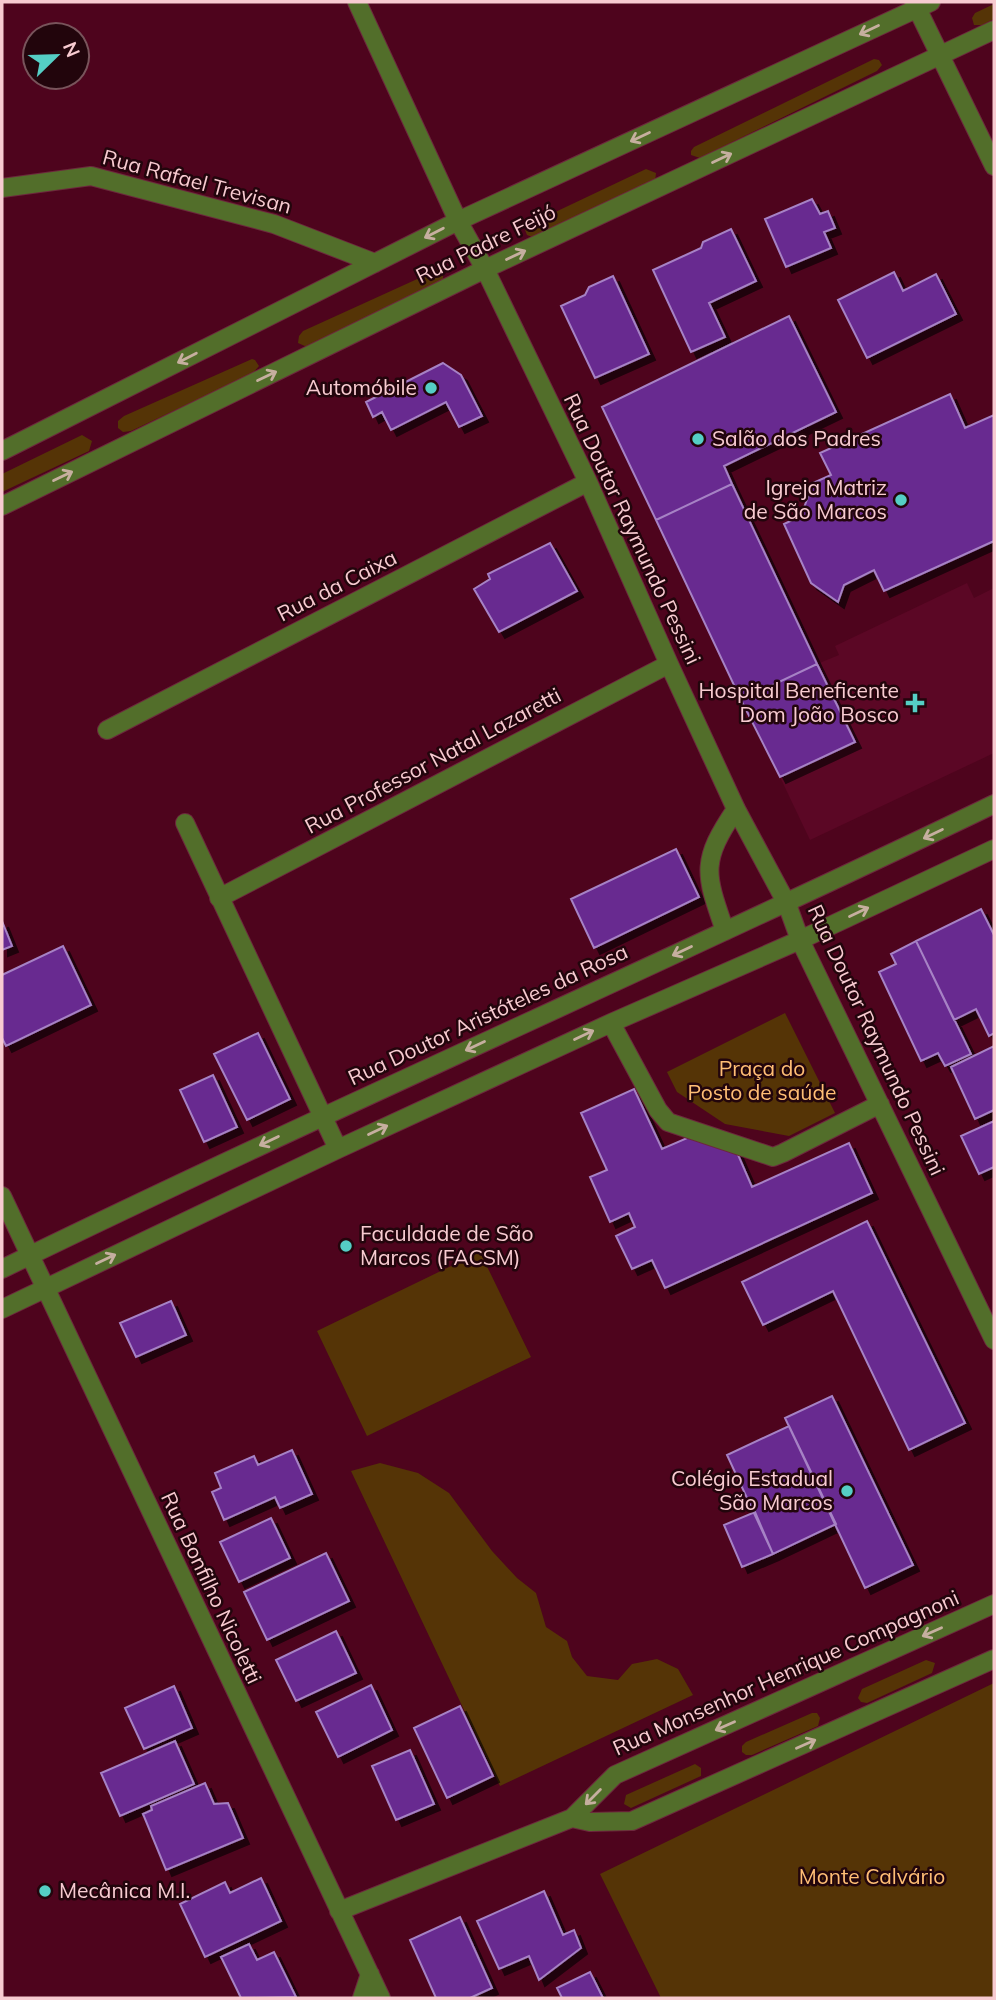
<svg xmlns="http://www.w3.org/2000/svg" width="996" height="2000" font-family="Mulish,sans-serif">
<defs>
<filter id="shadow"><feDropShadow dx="6" dy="6" stdDeviation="0" flood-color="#0009"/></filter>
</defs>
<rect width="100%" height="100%" fill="#4e041d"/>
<path fill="#5b0725" d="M967 583 974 598 994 588V753L810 840 780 777 854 742 817 664 839 655 835 646Z"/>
<path fill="#553406" d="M994 4V19L982 25H974L972 18 975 13Z
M874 59 879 60 882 65 877 71 700 158 691 155V151L694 147Z
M646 169 656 173 655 182 532 237 527 235 525 230 530 224Z
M437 270 443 274V281L307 347 298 343 299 336 303 331Z
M252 359 255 360 259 366 252 374 131 431 123 432 118 428V421L124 416Z
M82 435 92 441 89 451 2 492V474Z
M785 1013 835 1113 789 1136 725 1124 677 1092 667 1072Z
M480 1252 531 1357 367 1436 317 1331Z
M380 1463 418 1473 449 1493 492 1551 517 1578 536 1593 546 1627 567 1641 572 1657 587 1676 618 1680 632 1664 657 1659 678 1669 693 1695 500 1786 351 1471Z
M926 1660 935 1663 932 1673 867 1703 861 1702 858 1698 862 1689Z
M994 1683V1998H661L600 1874Z
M812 1713H817L820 1718 818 1726 752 1755H746L742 1752V1746L746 1742Z
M695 1764 701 1768V1776L631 1808 624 1804 626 1795Z"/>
<path fill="#682990" stroke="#a682c5" stroke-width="2" filter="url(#shadow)" d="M812 199 820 214 828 211 835 228 824 232 831 248 786 267 765 219Z
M731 229 756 281 709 303 725 337 691 352 653 270 701 248 703 242Z
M894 272 903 291 936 274 956 314 867 358 838 300Z
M613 276 649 354 595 378 561 306 585 295 589 287Z
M789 316 836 412 724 466 732 484 656 520 602 407Z
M443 363 461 375 482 416 459 427 446 402 391 430 382 412 373 417 366 402Z
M950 394 965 428 994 415V541L884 591 874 570 844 585 838 602 811 583 784 524 801 516 813 483 831 475 820 453Z
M732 484 817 664 741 700 656 520Z
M550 543 577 591 499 632 474 589 490 579 488 574Z
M817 664 855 742 780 777 741 700Z
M676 849 699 897 594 948 571 899Z
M981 909 994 935V1033L989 1036 976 1009 954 1020 916 941Z
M2 921 12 946 2 950Z
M916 941 971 1054 945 1066 938 1053 921 1061 879 972 896 964 891 954Z
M63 946 91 1005 6 1046 2 1038V975Z
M258 1033 290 1099 247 1120 214 1054Z
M994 1046V1110L975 1119 951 1067Z
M213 1075 237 1127 204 1142 180 1090Z
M634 1089 662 1149 694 1135 736 1150 752 1187 849 1143 872 1193 665 1288 652 1260 632 1269 616 1236 635 1227 629 1213 610 1222 590 1177 607 1170 581 1113Z
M994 1121V1167L979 1174 961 1136Z
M867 1221 965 1423 909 1450 833 1291 763 1325 742 1282Z
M171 1301 186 1335 136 1357 120 1323Z
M832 1396 913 1565 865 1588 785 1418Z
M789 1426 836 1524 773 1554 727 1455Z
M292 1450 312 1494 280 1508 275 1497 224 1520 212 1492 221 1488 215 1473 254 1456 258 1465Z
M755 1512 773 1554 742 1567 724 1525Z
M271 1518 290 1558 239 1582 220 1542Z
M326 1553 349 1601 267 1640 244 1592Z
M336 1631 356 1673 296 1701 276 1660Z
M371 1685 392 1730 338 1757 316 1712Z
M174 1686 192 1728 144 1749 125 1708Z
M460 1706 493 1776 447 1798 414 1728Z
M175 1741 194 1784 120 1816 101 1773Z
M410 1750 434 1804 396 1820 372 1766Z
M205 1783 214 1804 228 1803 243 1838 166 1870 143 1814 152 1810 151 1806Z
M261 1878 281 1921 205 1957 180 1904 225 1882 230 1893Z
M544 1891 563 1935 574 1930 581 1948 539 1980 529 1956 499 1969 477 1921Z
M460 1917 492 1988 470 1998H436L410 1940Z
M249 1944 257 1960 274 1952 296 1997 241 1998 221 1957Z
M590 1972 603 1998H562L557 1988Z"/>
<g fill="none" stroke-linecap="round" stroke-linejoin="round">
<defs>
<path id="minor" d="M357 2 458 221 485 269 588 482 669 664 736 809 787 904 800 940 994 1340
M914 2 994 166
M2 188 91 176 274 224 375 263
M2 451 458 221 931 2
M2 506 485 269 994 30
M107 730 588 482
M185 823 338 1149
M219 898 669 664
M725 931C705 873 700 862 736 809
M611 1023 658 1110 668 1122 773 1157 783 1153 880 1104
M2 1196 381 1998
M2 1269C330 1109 665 963 994 804
M2 1309 338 1149 611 1023 800 940 994 849
M572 1818 590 1822 632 1821 994 1659
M339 1911 572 1818 615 1775 994 1604
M362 1998 370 1974"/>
</defs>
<use href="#minor" stroke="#6d283d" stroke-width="20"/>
<use href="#minor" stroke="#526e2a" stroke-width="18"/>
</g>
<defs><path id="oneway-shaft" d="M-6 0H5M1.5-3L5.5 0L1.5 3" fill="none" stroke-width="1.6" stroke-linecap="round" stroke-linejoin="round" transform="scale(1.75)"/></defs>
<g stroke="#c6af9f">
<use href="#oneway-shaft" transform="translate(869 30) rotate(155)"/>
<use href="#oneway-shaft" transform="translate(640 137) rotate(155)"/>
<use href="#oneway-shaft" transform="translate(722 158) rotate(-25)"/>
<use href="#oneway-shaft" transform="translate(434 233) rotate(153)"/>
<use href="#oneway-shaft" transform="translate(516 255) rotate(-25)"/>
<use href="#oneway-shaft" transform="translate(187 358) rotate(153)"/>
<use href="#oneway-shaft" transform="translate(267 376) rotate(-26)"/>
<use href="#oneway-shaft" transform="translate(63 476) rotate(-26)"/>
<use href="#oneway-shaft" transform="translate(933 834) rotate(154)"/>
<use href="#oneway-shaft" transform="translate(859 912) rotate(-25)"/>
<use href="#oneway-shaft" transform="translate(682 951) rotate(155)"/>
<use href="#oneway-shaft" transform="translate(584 1035) rotate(-25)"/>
<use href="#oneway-shaft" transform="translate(475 1046) rotate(155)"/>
<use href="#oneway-shaft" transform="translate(378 1130) rotate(-25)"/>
<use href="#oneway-shaft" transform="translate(269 1141) rotate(154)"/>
<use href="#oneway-shaft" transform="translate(106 1259) rotate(-25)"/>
<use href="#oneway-shaft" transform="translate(932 1632) rotate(156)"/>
<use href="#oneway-shaft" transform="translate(725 1726) rotate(156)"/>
<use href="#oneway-shaft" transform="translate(806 1744) rotate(-24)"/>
<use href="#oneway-shaft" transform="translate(593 1797) rotate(135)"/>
</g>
<g fill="#55cec5" stroke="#22050c" stroke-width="2.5">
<circle cx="431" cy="388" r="7"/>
<circle cx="698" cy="439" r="7"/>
<circle cx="901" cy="500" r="7"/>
<path d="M911.5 692.5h7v7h7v7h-7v7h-7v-7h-7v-7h7z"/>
<circle cx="346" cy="1246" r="7"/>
<circle cx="847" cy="1491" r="7"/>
<circle cx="45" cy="1891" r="7"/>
</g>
<g text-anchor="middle" stroke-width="5" stroke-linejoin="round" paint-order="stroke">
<g font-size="21" fill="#f8cbd1" stroke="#22050c">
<text transform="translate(197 182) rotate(15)" y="7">Rua Rafael Trevisan</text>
<text transform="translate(486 244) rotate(-26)" y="7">Rua Padre Feijó</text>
<text transform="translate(632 529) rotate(65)" y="7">Rua Doutor Raymundo Pessini</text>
<text transform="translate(337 586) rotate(-27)" y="7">Rua da Caixa</text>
<text transform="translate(433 761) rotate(-28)" y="7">Rua Professor Natal Lazaretti</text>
<text transform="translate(488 1015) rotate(-25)" y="7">Rua Doutor Aristóteles da Rosa</text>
<text transform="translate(876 1040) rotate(65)" y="7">Rua Doutor Raymundo Pessini</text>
<text transform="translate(211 1588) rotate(65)" y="7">Rua Bonfilho Nicoletti</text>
<text transform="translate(786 1673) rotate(-24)" y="7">Rua Monsenhor Henrique Compagnoni</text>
</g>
<g font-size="21" fill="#f8cbd1" stroke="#22050c" text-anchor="end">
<text x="417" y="395">Automóbile</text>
<text x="712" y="446" text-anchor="start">Salão dos Padres</text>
<text x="887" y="495">Igreja Matriz<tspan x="887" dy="24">de São Marcos</tspan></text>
<text x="899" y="698">Hospital Beneficente<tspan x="899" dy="24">Dom João Bosco</tspan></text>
<text x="360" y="1241" text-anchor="start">Faculdade de São<tspan x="360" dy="24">Marcos (FACSM)</tspan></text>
<text x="833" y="1486">Colégio Estadual<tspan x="833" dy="24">São Marcos</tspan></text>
<text x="59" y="1898" text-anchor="start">Mecânica M.I.</text>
</g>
<g font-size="21" fill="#ffbe75" stroke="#22050c">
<text x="762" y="1076">Praça do<tspan x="762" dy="24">Posto de saúde</tspan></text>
<text x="872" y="1884">Monte Calvário</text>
</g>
</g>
<rect width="996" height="2000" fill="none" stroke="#f8cbd1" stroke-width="7"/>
<g transform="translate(56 56) rotate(67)"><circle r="33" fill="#22050c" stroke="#78545b" stroke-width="2"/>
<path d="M0-5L12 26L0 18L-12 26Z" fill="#55cec5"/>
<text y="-10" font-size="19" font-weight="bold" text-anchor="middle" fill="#f8cbd1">N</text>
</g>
</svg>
